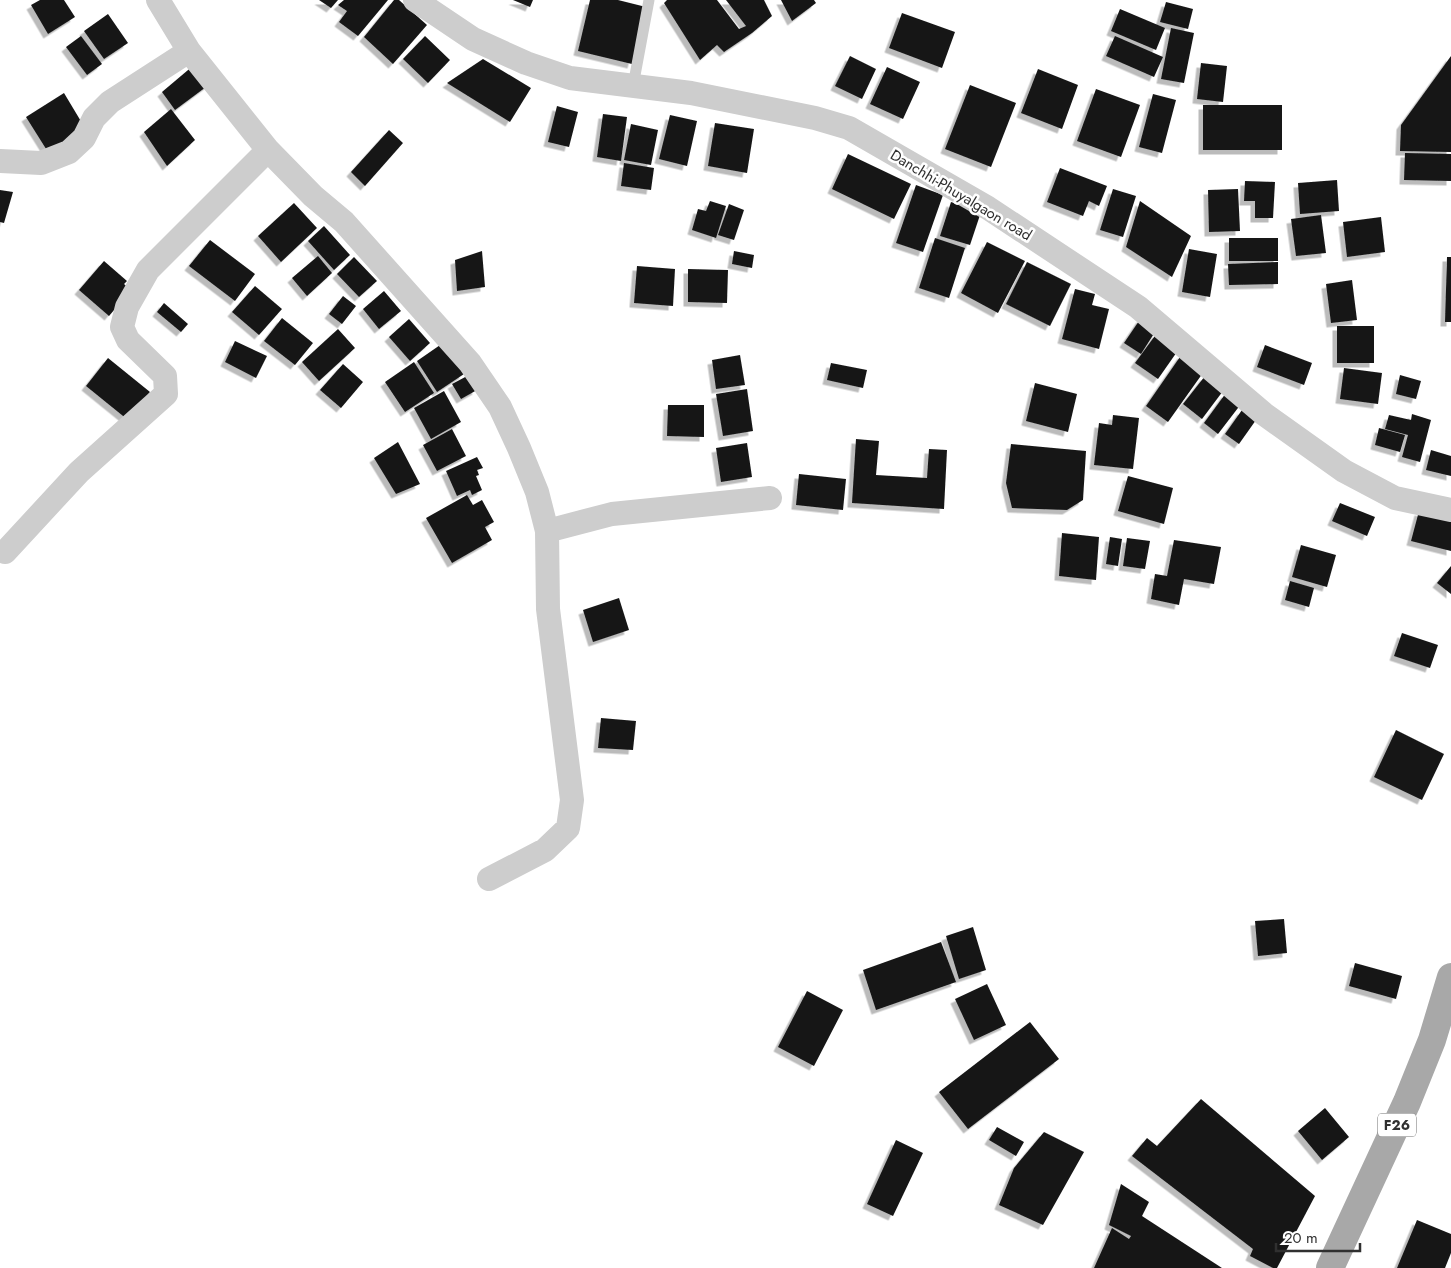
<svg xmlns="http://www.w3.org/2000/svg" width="1451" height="1268" font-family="Jost,sans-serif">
<defs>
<filter id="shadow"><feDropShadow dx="-4.5" dy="4.5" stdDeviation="0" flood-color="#0004"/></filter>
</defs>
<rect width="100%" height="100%" fill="#fff"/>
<path fill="#171717" filter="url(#shadow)" d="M40 0H64L75 17 48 34 31 5Z
M319 0H338L331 8Z
M344 0H388L358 36 339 22 347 11 338 5Z
M394 0H399L427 25 393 64 364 37Z
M513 0H533L530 7Z
M590 0H618L646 7 632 64 578 51Z
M667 0H717L739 29 746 26 726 0H764L772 16 752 33 724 52 717 45 700 60 664 3Z
M781 0H814L816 3 792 21Z
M1166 2 1193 9 1188 29 1160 22Z
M1120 9 1165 28 1156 50 1111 31Z
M902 13 955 32 942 68 889 48Z
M108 14 128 43 104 59 84 31Z
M1171 28 1194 33 1184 83 1161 79Z
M81 36 102 64 87 75 66 47Z
M425 36 450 60 428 83 403 59Z
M1115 36 1163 57 1154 77 1106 56Z
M850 56 876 69 862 99 835 86Z
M1451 56V152L1400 151 1401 125Z
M483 59 531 88 510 122 447 83Z
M1201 63 1227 66 1223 102 1197 99Z
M194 65 210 84 175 110 162 92Z
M887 67 920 82 903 119 870 104Z
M1038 69 1078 85 1062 129 1021 113Z
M970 85 1016 103 991 167 945 149Z
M1096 89 1140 105 1121 157 1077 141Z
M64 93 85 128 48 152 26 117Z
M1153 94 1176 100 1162 153 1139 147Z
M1203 105H1282V150H1203Z
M557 106 578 112 569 147 548 142Z
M171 109 195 140 167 166 144 132Z
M603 114 627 117 621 161 597 157Z
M670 115 697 121 687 166 659 159Z
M715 123 754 129 747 173 708 166Z
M631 124 658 130 651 165 624 160Z
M389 130 403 143 365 186 351 172Z
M1405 153 1451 154V181L1404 180Z
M848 154 911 184 894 219 832 189Z
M624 163 654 168 651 190 621 186Z
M1060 168 1107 186 1099 206 1089 201 1083 216 1047 202Z
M1337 180 1339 211 1300 214 1298 183Z
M1245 181 1275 182 1273 218H1255V201H1244Z
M916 185 943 195 923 252 896 243Z
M1113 189 1136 196 1123 237 1100 230Z
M1238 189 1240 231 1209 232 1208 190Z
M0 190 13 192 4 223 0 222Z
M710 201 726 206 716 238 692 230 698 209 706 211Z
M1140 201 1191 236 1172 277 1126 247Z
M951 202 981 212 970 245 940 236Z
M294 203 317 228 281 262 258 236Z
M729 204 744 210 734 240 718 235Z
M1321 215 1326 253 1296 256 1291 219Z
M1381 217 1385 252 1347 257 1343 222Z
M324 226 350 255 334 270 308 241Z
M935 238 965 248 949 298 919 288Z
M1229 238H1278V261H1229Z
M210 240 255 274 235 301 189 266Z
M987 242 1025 261 998 313 961 293Z
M1189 249 1217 254 1210 297 1182 292Z
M482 251 485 287 457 291 455 260Z
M734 251 754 255 752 268 732 264Z
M318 256 332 273 307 296 292 278Z
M354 257 377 281 359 297 337 274Z
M1447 257H1451V322H1445Z
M104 261 127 281 124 284 131 290 109 316 79 290Z
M1027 262 1071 284 1050 326 1006 304Z
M1278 262V284L1229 285 1228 264Z
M637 266 675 269 673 306 634 303Z
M688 269 728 270 727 303 688 302Z
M1352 280 1357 320 1331 323 1326 284Z
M255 286 282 309 259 335 232 312Z
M1075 289 1095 294 1092 305 1109 309 1099 349 1062 339Z
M384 291 401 311 379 329 363 309Z
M343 296 356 306 342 324 329 314Z
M164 303 188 324 181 332 157 312Z
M282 318 313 343 295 365 264 341Z
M1141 318 1157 329 1141 354 1124 343Z
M409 319 430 343 410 361 389 337Z
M1337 326H1374V363H1337Z
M338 329 355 348 319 381 302 362Z
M1157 333 1179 349 1158 379 1135 363Z
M235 341 267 356 256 378 225 362Z
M443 343 464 374 437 392 417 361Z
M1265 345 1312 363 1304 385 1257 367Z
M1182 354 1205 370 1168 422 1146 406Z
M740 355 745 385 716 389 712 360Z
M108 358 150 392 128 420 86 386Z
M414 362 434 393 405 412 385 382Z
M831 363 867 370 863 388 827 380Z
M343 364 363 382 341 408 320 390Z
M1344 368 1382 373 1378 404 1340 399Z
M469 375 477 390 461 399 452 384Z
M1400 375 1421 381 1416 399 1396 394Z
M1205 376 1223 391 1202 419 1183 404Z
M1035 383 1077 394 1068 432 1026 421Z
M747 389 753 431 723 436 716 394Z
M444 391 461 422 431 439 414 408Z
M1226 393 1241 404 1218 434 1204 423Z
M668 405H704V437L667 436Z
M1242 410 1256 420 1239 444 1225 434Z
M1412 414 1431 420 1420 462 1402 457 1408 435 1385 429 1389 415 1411 420Z
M1113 415 1139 418 1133 469 1094 465 1099 423 1112 425Z
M1379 428 1405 435 1400 452 1375 445Z
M452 429 466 456 437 471 423 445Z
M856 439 879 441 876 475 927 478 929 449 947 450 944 509 852 503Z
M398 442 420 484 396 494 374 458Z
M747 443 752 477 721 482 716 448Z
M1011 444 1086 451 1083 500 1067 510 1012 508 1006 483Z
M1431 450 1451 456V476L1426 470Z
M477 457 483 468 477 470 479 475 476 476 482 490 472 495 470 490 457 496 446 471Z
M799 474 846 479 843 510 796 505Z
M1128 476 1173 488 1164 524 1118 511Z
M467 495 473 505 482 500 494 522 485 527 492 540 452 563 426 518Z
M1340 503 1375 517 1367 536 1332 521Z
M1419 511 1451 519V551L1411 541Z
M1062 533 1099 537 1096 580 1059 576Z
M1110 537 1122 539 1118 566 1106 564Z
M1127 538 1150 541 1145 569 1123 566Z
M1174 540 1221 547 1214 584 1184 579 1179 605 1151 599 1155 574 1167 576Z
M1301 545 1336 555 1327 587 1292 577Z
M1451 566V594L1437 583Z
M1290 581 1314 588 1309 607 1285 600Z
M619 598 629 630 593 642 583 610Z
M1402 633 1438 645 1430 668 1394 656Z
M601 718 636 721 633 750 598 748Z
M1396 730 1444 754 1422 800 1374 777Z
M1284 919 1287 953 1258 956 1255 921Z
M973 927 986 970 959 979 946 936Z
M941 942 956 982 876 1010 863 970Z
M1355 963 1402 976 1396 999 1349 986Z
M987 984 1006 1025 974 1040 955 999Z
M807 991 843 1010 814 1066 778 1047Z
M1030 1022 1059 1059 968 1129 939 1092Z
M1201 1099 1315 1196 1277 1268H1273L1250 1256 1253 1249 1132 1156 1147 1138 1157 1146Z
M1325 1108 1349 1137 1322 1160 1298 1131Z
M997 1127 1024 1142 1016 1156 989 1140Z
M1044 1132 1084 1152 1043 1225 999 1205 1014 1168Z
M896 1140 923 1153 893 1216 867 1204Z
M1121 1184 1149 1202 1142 1216 1222 1268H1094L1112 1228 1129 1239 1131 1236 1109 1225Z
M1417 1220 1451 1234V1253L1445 1268H1397Z"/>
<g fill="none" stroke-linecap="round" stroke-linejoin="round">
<path stroke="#cdcdcd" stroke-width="11" d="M633 86 649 0"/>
<path stroke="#cdcdcd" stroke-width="24" d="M158 0 189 51 268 150 313 196 344 222 470 363 500 407 519 448 537 492 547 531 548 609 572 800 568 828 545 850 489 879
M415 0 473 39 526 63 570 78 691 93 815 118 849 128 988 208 1138 307 1264 414 1344 471 1395 498 1451 510
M0 161 41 163 69 152 84 138 94 118 110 102 189 51
M547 531 612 514 770 498
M5 552 79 472 166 394 165 376 128 340 122 327 127 307 148 270 268 150"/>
<path stroke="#a8a8a8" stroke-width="28" d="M1330 1268 1407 1102 1432 1040 1451 977"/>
</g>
<g text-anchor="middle" stroke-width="5" stroke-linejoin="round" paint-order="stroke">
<rect fill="#fff" stroke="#6e6e6e" stroke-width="1" x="1378" y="1113.5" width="38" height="23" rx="4"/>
<g font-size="14" font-weight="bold" fill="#303030">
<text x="1397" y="1130">F26</text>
</g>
<g font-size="15" fill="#303030" stroke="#fff">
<text transform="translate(961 195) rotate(31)" y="5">Danchhi-Phuyalgaon road</text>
</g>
</g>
<path d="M1276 1243v8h84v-8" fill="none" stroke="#303030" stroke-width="2.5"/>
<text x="1284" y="1243" font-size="15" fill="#303030" stroke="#ffffff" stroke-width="4" paint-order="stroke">20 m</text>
</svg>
